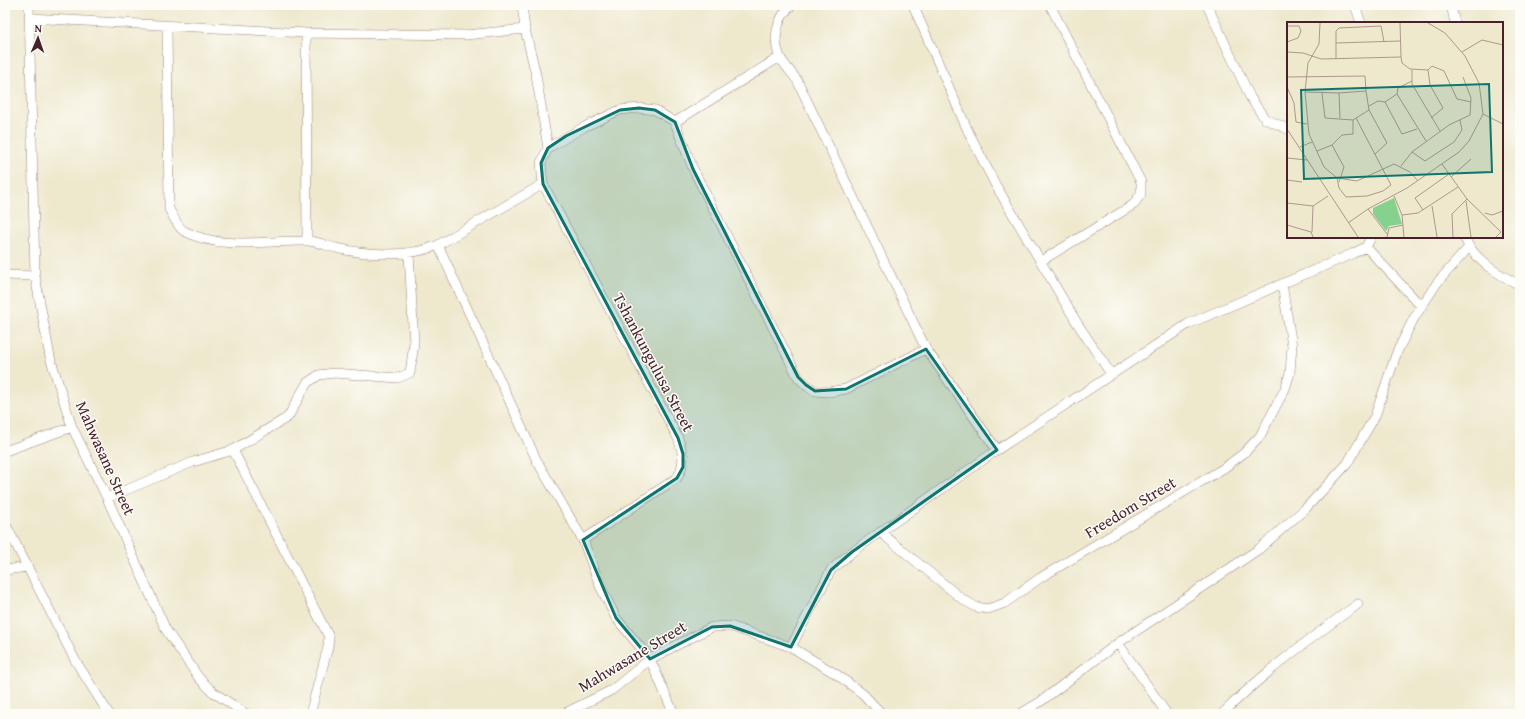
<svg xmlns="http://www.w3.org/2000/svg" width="1525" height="719" font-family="'Gentium Book Plus',serif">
<rect width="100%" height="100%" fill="#fdfcf7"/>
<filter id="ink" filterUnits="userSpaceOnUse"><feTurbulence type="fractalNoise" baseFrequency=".025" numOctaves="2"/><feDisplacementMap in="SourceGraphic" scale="8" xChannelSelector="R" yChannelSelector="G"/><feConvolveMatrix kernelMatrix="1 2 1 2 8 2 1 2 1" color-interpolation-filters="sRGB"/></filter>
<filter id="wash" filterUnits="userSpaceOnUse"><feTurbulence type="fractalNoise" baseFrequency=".012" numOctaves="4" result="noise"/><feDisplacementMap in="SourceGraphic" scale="16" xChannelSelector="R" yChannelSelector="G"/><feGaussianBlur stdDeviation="0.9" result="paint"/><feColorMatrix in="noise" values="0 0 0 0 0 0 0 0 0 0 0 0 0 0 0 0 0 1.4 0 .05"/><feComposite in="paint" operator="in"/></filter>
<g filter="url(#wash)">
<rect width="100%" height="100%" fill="#eee8cd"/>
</g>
<g filter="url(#ink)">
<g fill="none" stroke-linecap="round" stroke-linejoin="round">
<defs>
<path id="minor" d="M29 5 35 276 50 357 72 427 107 498 166 630 199 678 213 692 246 714
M792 5C777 17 772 39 780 57 784 65 792 73 797 80L926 349 997 450
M913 5 968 131 995 184 1077 323 1111 374
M1207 5 1250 97 1265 119 1288 129
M1355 5 1361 23
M1451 5 1455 23
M29 18 306 33 307 241
M167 26 169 209C173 216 178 228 184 231 222 251 267 240 307 241 318 241 326 246 336 248 367 255 409 258 438 245L543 184 541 163 548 148 584 127 620 110 639 108 655 110 675 122C680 138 687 152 693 169L798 377 806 385 815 391 829 392 846 389 926 349
M525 29 536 75 548 148
M306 33 466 35 525 29 522 5
M675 122 780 57
M543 184 678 438C683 454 686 462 677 478L583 540
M1464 237C1475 261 1497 274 1520 285
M438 245 537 461 583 540 600 586 616 618 650 659 674 714
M1366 247 1421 306
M1041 261 1133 205 1141 194V182L1050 5
M5 275 35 276
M233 450 329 637 328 647 310 714
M5 451 72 427
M107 498 193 462 233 450 288 417 307 383 319 375 334 373 398 378 410 373 414 343 409 254
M5 523 75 660 109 714
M880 532 962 599 976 607 988 609 1005 603 1040 578 1224 468 1244 453 1260 436 1285 389 1290 373 1292 346 1282 284
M5 570 28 567
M1118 643 1167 714
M791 647 831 570 852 552 997 450 1188 324 1352 254 1366 247 1371 237
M563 714 612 690 650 659 712 627 730 626 791 647 836 674 863 694 882 714
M1020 714 1040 702 1118 643 1259 549 1306 508 1347 464 1375 416 1397 352 1414 318 1437 283 1469 247
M1222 714C1263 673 1311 638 1358 604"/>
</defs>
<use href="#minor" stroke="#9c847c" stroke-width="10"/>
<use href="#minor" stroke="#fff" stroke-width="9"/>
</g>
</g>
<path fill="#0f766e" fill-opacity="0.2" stroke="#0f766e" stroke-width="3" stroke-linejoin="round" d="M639 108 655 110 675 122 693 169 798 377 806 385 815 391 846 389 926 349 997 450 852 552 831 570 791 647 730 626 712 627 650 659 616 618 583 540 677 478 683 467V454L678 438 543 184 541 163 548 148 566 136 620 110Z"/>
<g text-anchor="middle" stroke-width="3" stroke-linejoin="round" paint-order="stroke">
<g font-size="16" fill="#4a1f2b" stroke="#fdfcf7">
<text transform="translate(654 362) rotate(62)" y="6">Tshankungulusa Street</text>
<text transform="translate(106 458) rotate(66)" y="6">Mahwasane Street</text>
<text transform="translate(1130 507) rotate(-31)" y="6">Freedom Street</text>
<text transform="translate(632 656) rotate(-31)" y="6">Mahwasane Street</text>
</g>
</g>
<g transform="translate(1287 22)">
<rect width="216" height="216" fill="#eee8cd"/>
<path d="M107 176 115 202 102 204 99 209 86 192V186Z" fill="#86d18d"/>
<path fill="none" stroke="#ac988c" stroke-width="1" d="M33 1 32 22 21 41 18 70 22 112 37 145 50 156 70 159 107 142 123 150 131 159M141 1 158 11 178 34 192 61 196 92 216 102M0 4H12L14 9 11 16 0 20M49 21 113 19M0 30 16 31 34 37 114 35 113 1M175 30 195 18 216 23M114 35 115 41 123 47 141 48M49 37V9L52 6 94 4 97 20M125 48V62L153 109M141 48 145 44 157 49 170 77 184 80M141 48 143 63 156 86 144 96M0 55 78 54 79 69 52 71M125 59 111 66 110 72 139 119M0 65 7 81 9 100 20 102M18 70 52 71 53 96M35 71 38 96 66 98 82 88 79 69M98 80 115 112 130 107M82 84 91 79 98 80 110 72M82 88 100 121 88 132M0 107 71 215M45 123 57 145 52 160M13 125 25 120M30 129 45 123 55 113 66 112V98M125 130 138 139 167 120 175 108 173 98M0 136 20 138M155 142 180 177 214 210 209 215M114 144 125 130 162 103 183 93 184 76 176 55M164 155 184 137M50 156 52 166 59 175 80 174 96 169 104 163 69 96M0 158 15 160M107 174 115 193 117 215M179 179 184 215M0 181 26 184 41 174M145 184 150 215M81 187 100 212M136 188 128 176 162 152M198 191 205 193 216 189M115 193 131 191 171 165M61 201 81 187 120 166 172 130 182 119 196 92M0 203 24 210 26 215M25 210 26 184M100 215 102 206 116 203M166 215 165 192 180 177"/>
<path fill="#0f766e" fill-opacity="0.15" stroke="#0f766e" stroke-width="2" d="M202 62 205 150 17 157 14 68Z"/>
<rect width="216" height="216" fill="none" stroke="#4a1f2b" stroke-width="2"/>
</g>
<rect width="1525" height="719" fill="none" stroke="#fdfcf7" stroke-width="20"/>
<g transform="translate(38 38) rotate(2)" stroke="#fdfcf7" stroke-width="3" paint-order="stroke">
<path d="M0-3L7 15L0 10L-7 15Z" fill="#4a1f2b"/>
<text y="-6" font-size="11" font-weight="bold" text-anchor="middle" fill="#4a1f2b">N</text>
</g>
</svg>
